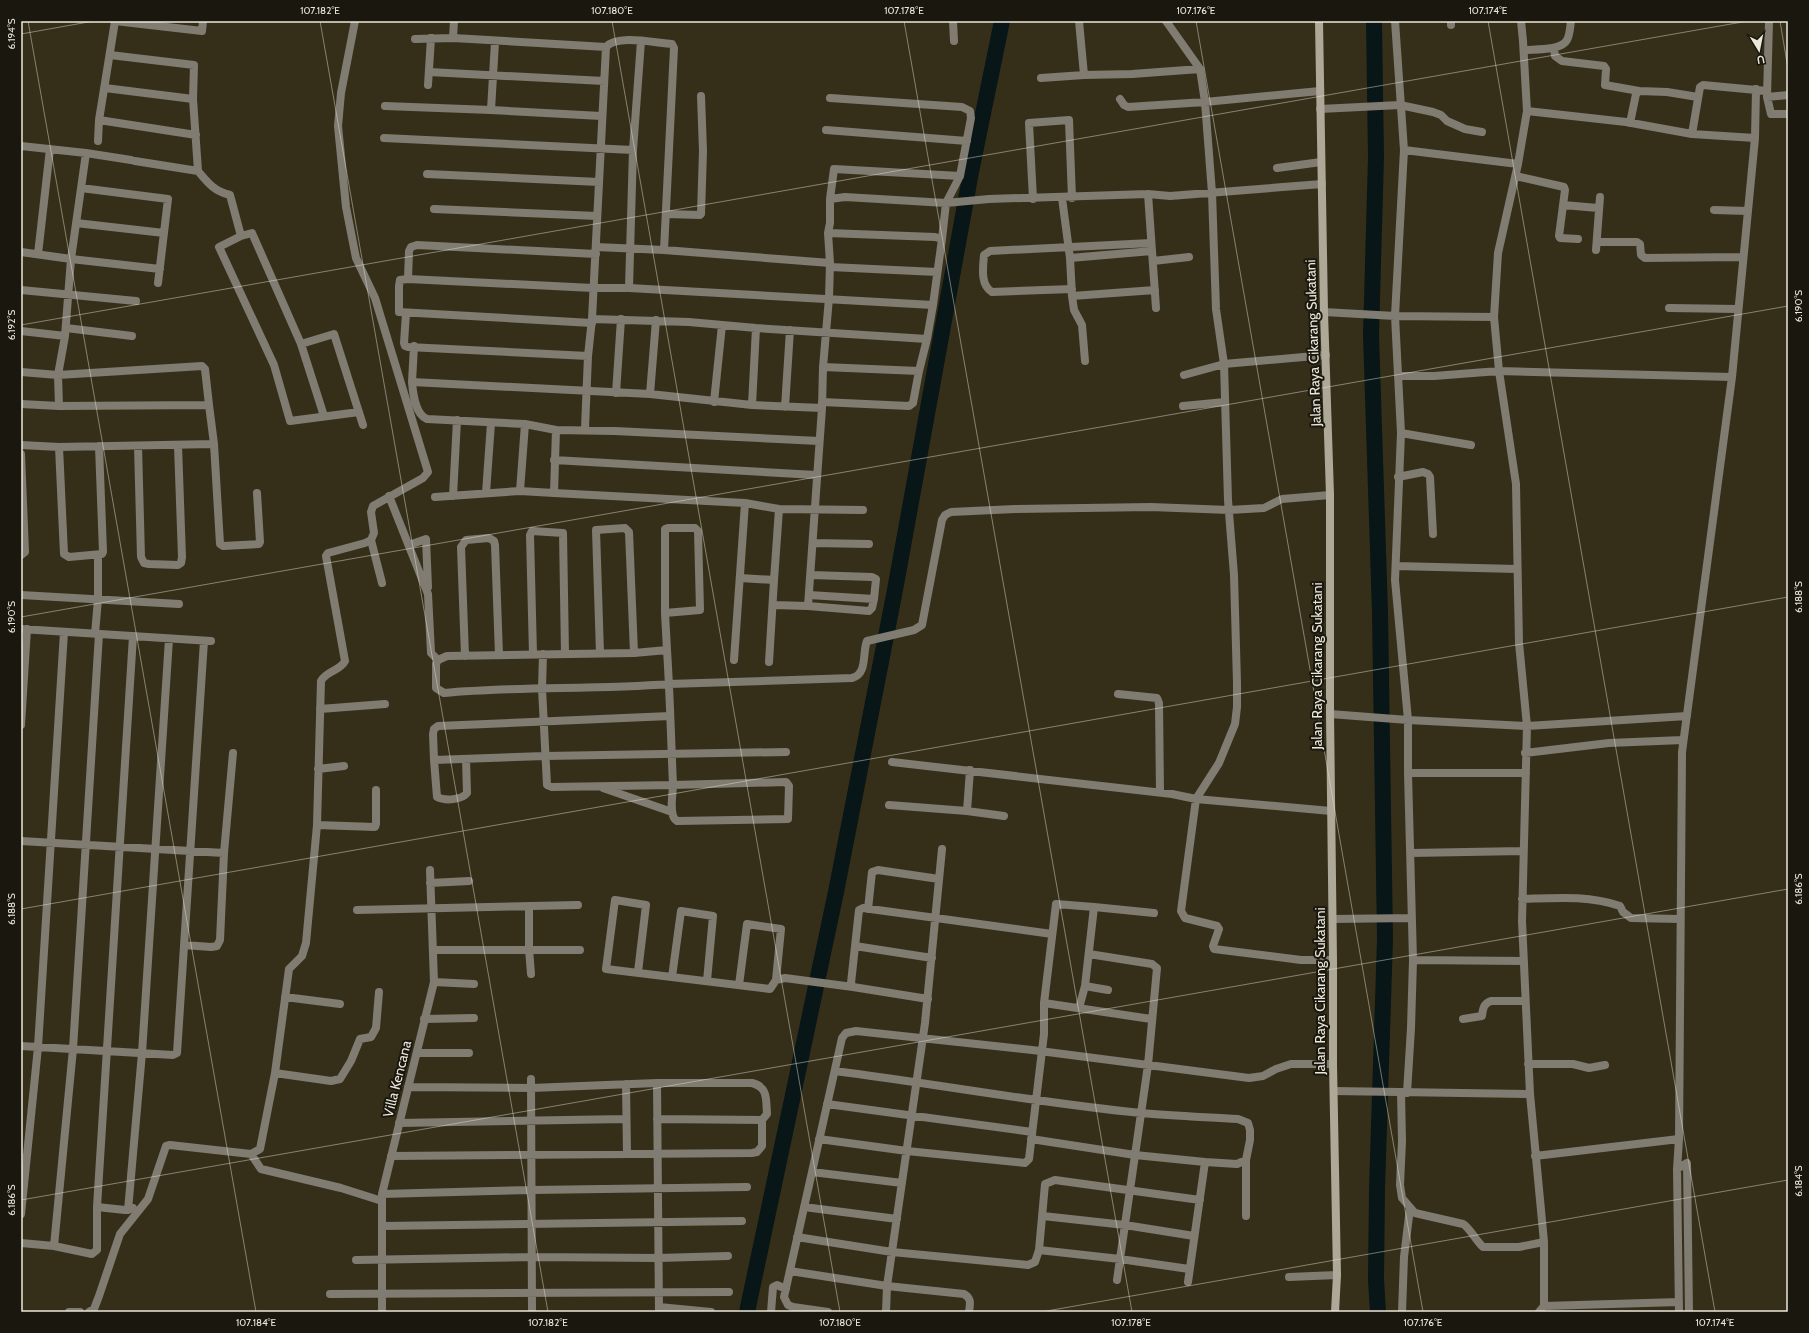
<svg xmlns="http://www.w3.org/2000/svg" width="1809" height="1333" font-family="Cabin,sans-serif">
<rect width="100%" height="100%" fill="#352f1a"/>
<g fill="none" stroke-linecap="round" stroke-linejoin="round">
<path stroke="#081617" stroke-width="16" d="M1374 21 1376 157 1371 335 1380 612 1385 939 1377 1189 1376 1280 1378 1312
M747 1312 836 892 895 590 971 172 1002 21"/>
<path stroke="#807c72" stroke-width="8" d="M115 21 202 31 203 21
M953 21 954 41
M1166 21 1200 69 1205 102 1212 193 1216 309 1224 364 1228 500 1234 575 1237 683V707L1235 724 1219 763 1196 799 1181 911 1185 918 1217 926 1219 929 1213 946 1214 949 1301 960H1333
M1395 21 1404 150 1395 316 1401 433 1395 580 1408 720V773L1413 960 1411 1028 1407 1093
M1451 21V25
M1521 21 1523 41 1527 111 1518 164 1498 253 1494 317 1499 371 1516 484 1519 643 1527 726 1522 921 1530 1094 1544 1242V1306L1539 1312
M1769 21 1767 97 1771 114H1788
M453 38 454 21
M415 39 453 38 606 47 592 319 588 356 585 428 587 430
M606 47C617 34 655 43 672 44L674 48 664 250
M1554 48 1555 56 1562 61 1604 66 1606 69 1605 85 1639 91
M1524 50C1535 49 1561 51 1567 40 1570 35 1570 27 1571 21
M110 55 194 65 193 99 198 171 135 161
M429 72 604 81
M1084 75 1132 74 1200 69
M1041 78 1084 75 1079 21
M428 85 431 38
M105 88 193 99
M1767 97 1788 95
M830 98 962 107 970 111 971 118 960 176 946 203 942 239
M1120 99 1124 105 1128 107 1205 102 1320 91
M385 106 491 110 601 116
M1320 109 1400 105 1433 112 1441 115 1447 121 1465 129 1482 132
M491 110 495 42
M1527 111 1626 122 1692 134 1755 138
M99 120 196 135
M1630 123 1636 94 1639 91 1667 92 1698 97
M826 130 967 141
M1692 134 1700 87 1703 85 1767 91
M384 138 633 150 629 288
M98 141 99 120 115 21
M21 146 86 153 131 160
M633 150 641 41
M1404 150 1518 164
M86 153 71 259 160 269
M1277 168 1321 162
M198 171C208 183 214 191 230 195L241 236
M427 174 599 182
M1516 176 1564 187 1565 190 1559 236 1560 238 1578 239
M81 188 168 199 158 283
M1148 194 1156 308
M1062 198 1070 258 1072 296 1074 310 1082 325 1085 361
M830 199 834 169 960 176
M1033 199 1029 123 1069 120 1072 198
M1563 205 1598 208
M434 209 597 216
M1714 210 1748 211
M667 214 700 215 701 214 703 151 701 96
M76 223 164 233
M1597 242H1637L1640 244 1641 255 1645 258 1743 257
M596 247 664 250 830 263
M1596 250 1600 197
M21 252 71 259 65 336 58 375 21 372
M38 254 50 149
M1070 258 1152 251
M1153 261 1189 257
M830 267 937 272
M408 279 409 251 411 247 417 245 596 254
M1072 289 992 292C980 285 983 267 984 255L990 251 1151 243
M21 290 136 301
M1072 296 1155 290
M1669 308 1738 309
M1324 312 1395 316 1494 317
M406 313 404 343 405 346 408 347 588 356
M592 319 689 322 756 328 927 339
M592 323 399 312V286L400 280 408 279 593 288H629L933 305
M66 328 132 336
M21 331 65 336
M301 344 334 334 363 425
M414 346 412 382 650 394 752 405 822 408
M823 367 919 371 927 339 933 305 942 239 935 237 828 233
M1184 375 1224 364 1326 355
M1398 376H1434L1499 371 1732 377
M412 382C413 394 415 414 427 419L525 424 556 430 615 431 819 441
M616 393 621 319
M650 394 656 320
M714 402 722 325
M822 402 909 406 913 403 919 371
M21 404 59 406 209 405 214 444 220 544 223 546 259 544 260 542 257 493
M752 405 756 328
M59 406 58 375 202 366 205 369 209 405
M1183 406 1225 402
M785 407 790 330
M324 416 301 344 252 233 241 236 219 247 274 365 290 421 359 412
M556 430 554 493 745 503 779 509 863 510
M1401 433 1471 445
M21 445 59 447 214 444
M138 446 141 557 144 563 149 564 178 565 181 563 182 557 178 446
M59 447 64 554 69 557 102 554 103 552 99 446
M21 454 25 552 21 555
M554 460 816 475
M1398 477 1423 472 1428 474 1430 477 1433 534
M520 491 525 424
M486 493 491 423
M389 496 428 594 431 653 438 660
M453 496 457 420
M435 497 520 491 554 493
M371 540 382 583
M813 543 869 544
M409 545 426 539 428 587
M1396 566 1517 569
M740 578 774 580 769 662
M774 580 779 509
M21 595 179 604
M809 595 874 599 876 579 872 577 811 575
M773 605 808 606 869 611 872 608 874 599
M808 606 822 408 823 367 829 298 830 263 828 233 830 223V199L845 197 946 203 989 199 1148 194 1170 196 1322 184
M665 613 700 610 698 531 695 528H668L665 529V613L667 650
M21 629 211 641
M95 634 98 599V555
M600 653 596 530 625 528 629 532 634 653
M533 654 530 535 532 531 563 533 565 654
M543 654 542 688 547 785 552 787 673 785C671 740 670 695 667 650L634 653 447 656 438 660 436 664V688L444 693C518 686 594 690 669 684L852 678C868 674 862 652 867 641L914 630 922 625 942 520 945 515 951 512 1015 509 1151 507 1229 510 1264 508 1282 499 1330 495
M465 656 461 547 466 540 489 538 494 541 495 545 499 655
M734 660 745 503
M1118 694 1157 698 1159 703 1160 792
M320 709 385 704
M1330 714 1408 720 1527 726 1687 716
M21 725 27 629
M1525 753 1609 743 1683 740
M466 759 467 793C462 800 445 801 437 797L434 760 545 756 786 752
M434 760 433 734 434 729 438 726 670 716
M892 762 1172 794 1196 799 1331 811
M318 769 344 766
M1408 773H1526
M786 782 789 786 788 819 677 821C668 816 673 794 673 785Z
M603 788 672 812
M889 805 967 811 970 770
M967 811 1004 816
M317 825 375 827 376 824V790
M21 841 224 853
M1410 853 1523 851
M430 883 469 881
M1522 899C1555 898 1588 895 1620 906L1623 912 1631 918 1680 919
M529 906V949L531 974
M1094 907 1154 913
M868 909 872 872 878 870 939 879
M357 910 578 905
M1333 919 1412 918
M184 945 211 947 217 946 220 940 224 853 233 753
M855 946 932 958
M433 950H580
M1089 954 1152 964 1157 968 1148 1065 1117 1280
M1413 960 1524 961
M638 972 646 905 615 900 606 969 770 989 776 980 785 978 853 987
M672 977 681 911 713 916 707 981
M434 982 474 984
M739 985 747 924 781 929 776 980
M1085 986 1108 990
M285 997 340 1004
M928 999 853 987 851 983 859 910 863 908 1052 934
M1044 1003 1151 1019
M424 1019 474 1018
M1463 1019 1482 1016C1483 1009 1483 1004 1491 1001H1525
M21 1046 173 1055 177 1053 204 641
M417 1053H469
M1528 1064H1573L1589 1068 1605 1065
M835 1071C937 1084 1039 1103 1141 1113 1173 1116 1206 1117 1238 1119L1248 1123 1250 1130V1140L1246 1160 1237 1164 1205 1162 1135 1155 1031 1139
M275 1073 331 1081 340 1079 351 1061 360 1039 371 1037 376 1028 379 992
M531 1079 532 1312
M657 1083 659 1312
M626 1084 627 1154
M408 1087 531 1088 657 1083H752C768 1087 766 1099 767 1114L762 1120 657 1119
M1334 1091 1530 1094
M1401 1092 1402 1141 1400 1185 1402 1198 1415 1213 1463 1224C1470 1228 1476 1241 1483 1247H1519L1544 1242
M827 1104 1032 1132
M399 1123 625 1119
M819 1139 907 1151 1025 1163 1029 1159 1044 1034V1003L1056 904 1094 907 1085 986 1079 1008
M251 1154 261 1169 341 1188 382 1201
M391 1156 752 1153 757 1152 762 1146V1120
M1535 1156 1679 1139
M1246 1160V1216
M1677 1169 1679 1139 1682 752 1732 377 1755 138 1756 89
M812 1172 902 1183
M382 1194 531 1190 747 1187
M97 1207 125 1210 133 1208
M804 1207 897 1219
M128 1210 142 1053 169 639
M21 1214 38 1047 64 632
M1043 1216 1125 1225 1194 1236
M382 1226 742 1221
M797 1237 892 1252 1028 1265 1035 1262 1039 1250 1045 1184 1055 1180 1200 1200
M21 1243 54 1246 92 1254 97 1250V1207L133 636
M54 1246 73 1049 99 634
M1039 1250 1120 1259 1189 1269
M356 1260 532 1257 658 1258 728 1256
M790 1271 887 1286 964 1294C972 1299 970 1304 969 1312
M1289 1277 1337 1275
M1188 1282 1205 1162
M330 1294 729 1292
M1544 1306 1679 1302
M659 1307 711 1312
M69 1312H80
M89 1312 94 1309 99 1296 120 1234 148 1199 166 1146 170 1145 251 1154 260 1149 275 1073 289 969 302 956 306 943 317 825 321 681C326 671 340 671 345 661L326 556 328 553 365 543 371 540 374 533 371 512 373 506 423 478 428 472 375 298 356 258 346 207 338 126 341 93 355 21
M382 1312V1194L434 982 430 870
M771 1312 773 1287 777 1285 786 1289
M828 1312 793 1307 788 1305 784 1297 842 1038 846 1033 856 1031 1032 1050 1249 1078 1263 1076 1276 1069 1291 1064H1333
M886 1312 887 1286 925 1023 942 849
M1402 1312 1404 1257 1410 1208
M1679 1312 1677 1169 1687 1163 1689 1312"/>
<path stroke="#aea898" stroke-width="8" d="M1319 21 1324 312 1330 495V714L1333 960V1064L1337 1275 1335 1312"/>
</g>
<path fill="none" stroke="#ebe7da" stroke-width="1" stroke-opacity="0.45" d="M28 21 256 1312M320 21 548 1312M612 21 840 1312M904 21 1132 1312M1196 21 1423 1312M1488 21 1715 1312M1780 21 1788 69M21 34 94 21M21 325 1748 21M21 617 1788 306M21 909 1788 597M21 1200 1788 889M1041 1312 1788 1180"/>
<g text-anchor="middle" stroke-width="4" stroke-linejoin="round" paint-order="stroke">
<g font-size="14" fill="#ebe7da" stroke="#1a170e">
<text transform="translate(1313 343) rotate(-92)" y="5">Jalan Raya Cikarang Sukatani</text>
<text transform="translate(1317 666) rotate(-90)" y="5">Jalan Raya Cikarang Sukatani</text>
<text transform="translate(1320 991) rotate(-90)" y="5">Jalan Raya Cikarang Sukatani</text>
<text transform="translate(397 1079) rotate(-76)" y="5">Villa Kencana</text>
</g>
</g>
<rect width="1809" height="1333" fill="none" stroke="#1a170e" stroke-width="44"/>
<g transform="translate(1759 50) rotate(170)" stroke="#1a170e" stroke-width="3" paint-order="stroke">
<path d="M0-3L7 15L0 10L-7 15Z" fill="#ebe7da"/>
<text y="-6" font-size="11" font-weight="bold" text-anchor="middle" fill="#ebe7da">U</text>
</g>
<rect x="22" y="22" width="1765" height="1289" fill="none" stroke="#ebe7da" stroke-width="1.5"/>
<g font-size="10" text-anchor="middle" fill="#ebe7da">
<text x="320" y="14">107.182°E</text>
<text x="612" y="14">107.180°E</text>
<text x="904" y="14">107.178°E</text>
<text x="1196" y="14">107.176°E</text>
<text x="1488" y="14">107.174°E</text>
<text transform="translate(11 34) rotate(-90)" y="4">6.194°S</text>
<text transform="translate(1798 306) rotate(-90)" y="4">6.190°S</text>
<text transform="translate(11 325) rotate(-90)" y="4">6.192°S</text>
<text transform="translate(1798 597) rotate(-90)" y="4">6.188°S</text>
<text transform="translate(11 617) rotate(-90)" y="4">6.190°S</text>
<text transform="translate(1798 889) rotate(-90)" y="4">6.186°S</text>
<text transform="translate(11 909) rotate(-90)" y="4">6.188°S</text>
<text transform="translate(1798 1181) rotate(-90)" y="4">6.184°S</text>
<text transform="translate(11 1200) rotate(-90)" y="4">6.186°S</text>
<text x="256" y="1326">107.184°E</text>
<text x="548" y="1326">107.182°E</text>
<text x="840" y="1326">107.180°E</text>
<text x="1131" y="1326">107.178°E</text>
<text x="1423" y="1326">107.176°E</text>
<text x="1715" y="1326">107.174°E</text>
</g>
</svg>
